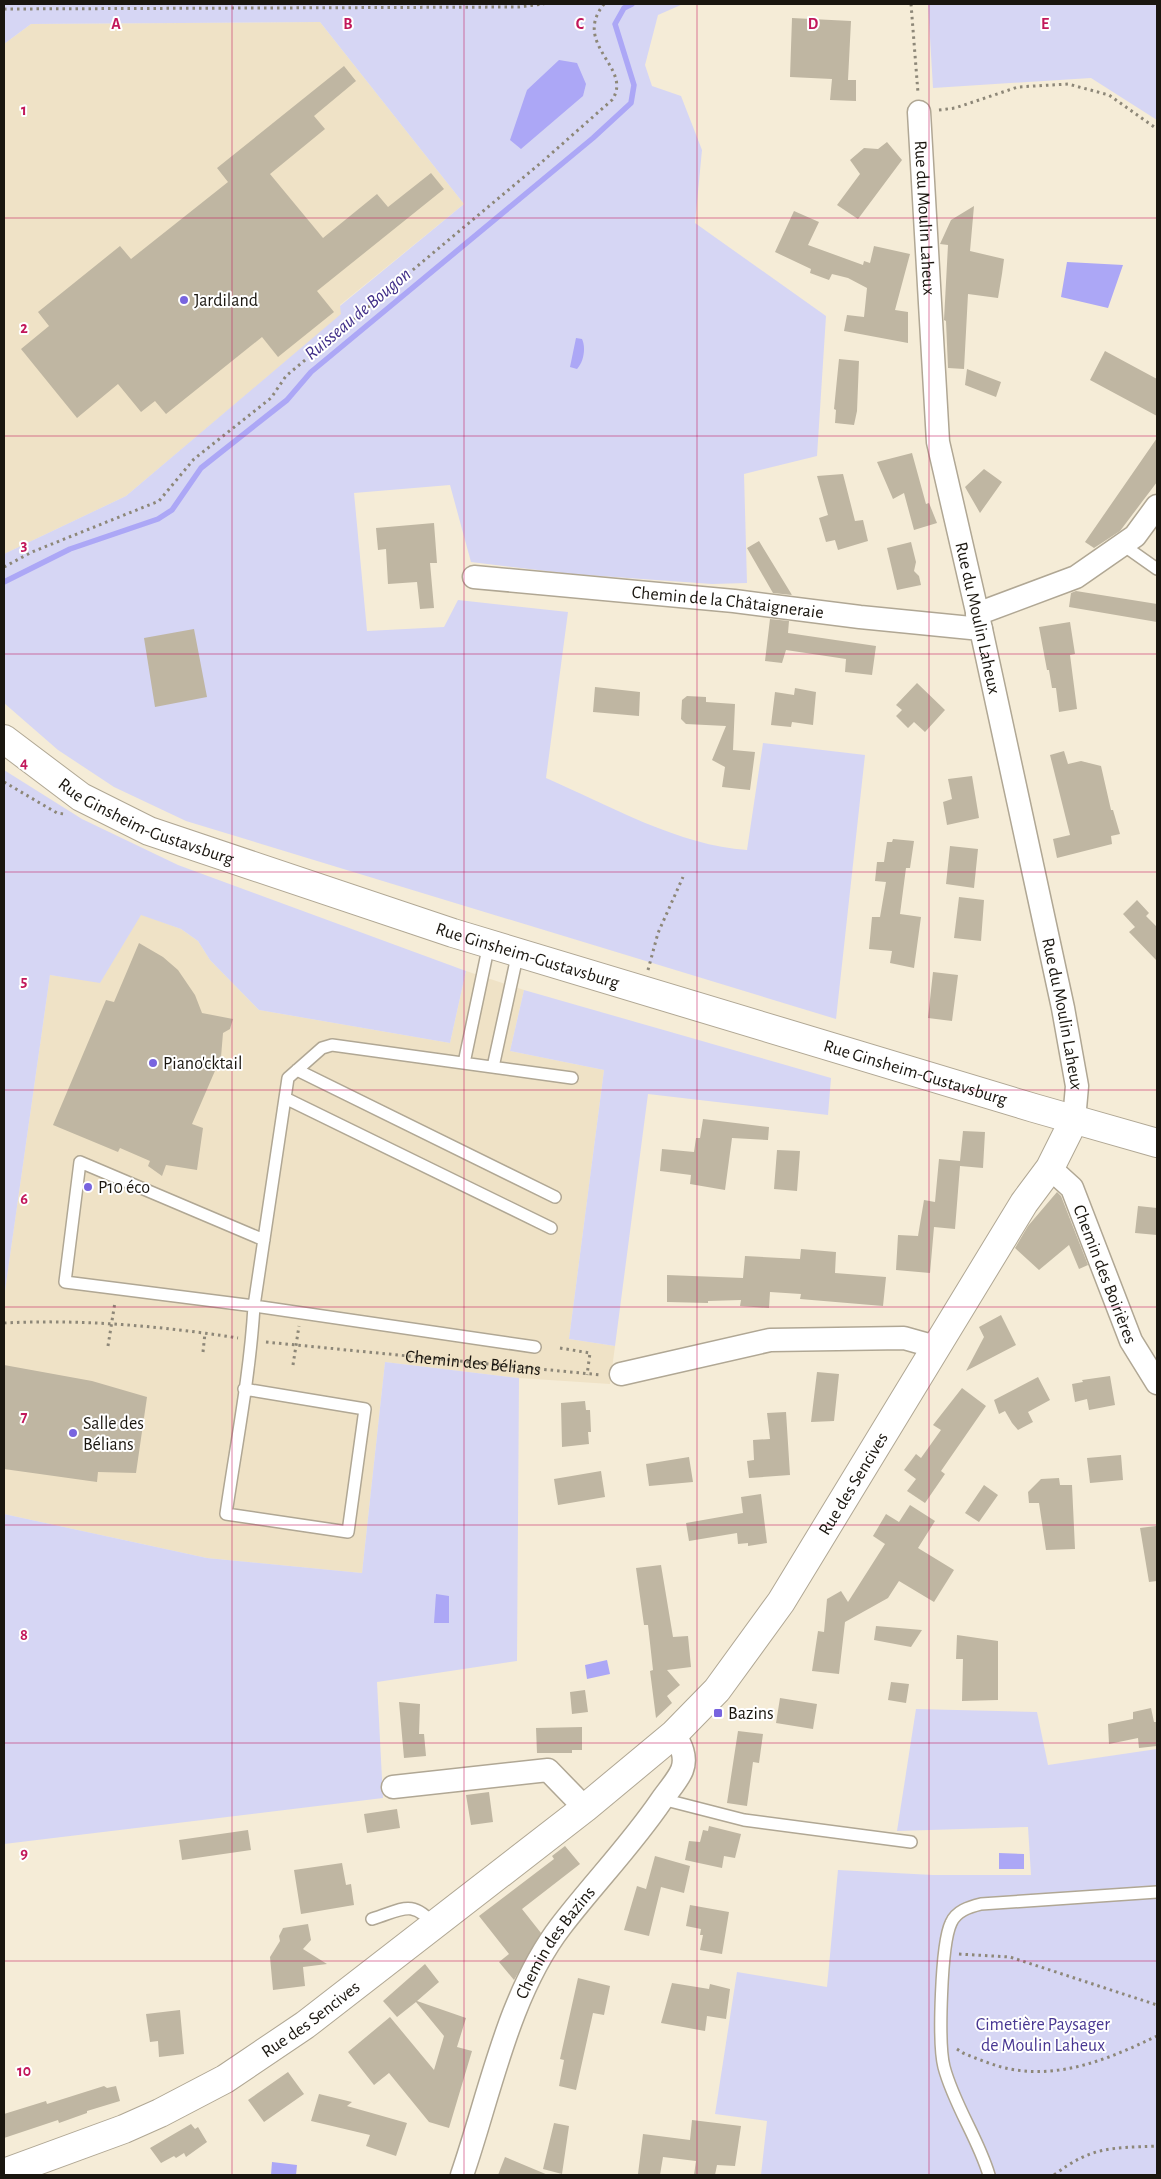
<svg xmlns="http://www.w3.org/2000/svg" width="1161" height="2179" font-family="'Alegreya Sans',sans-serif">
<rect width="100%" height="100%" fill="#f5ecd7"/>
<path fill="#efe2c6" d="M320 22 464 204 340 305 342 314 126 496 4 554V44L31 24Z
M141 914 181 929 198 941 210 960 259 1010 450 1043 466 971 524 990 510 1051 604 1070 569 1339 615 1346 610 1384 519 1378 385 1362 362 1573 207 1558 4 1514V1298L50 975 100 982Z"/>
<path fill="#d6d6f4" d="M4 4H683L658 15 645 65 652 86 681 96 702 150 695 223 826 316 817 456 744 474 747 583 712 584 572 574 471 562 450 485 354 493 367 631 444 627 458 600 568 612 546 778C608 805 680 846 747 850L763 743 865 755 836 1019 186 821 114 787 58 750 4 703V554L126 496 341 314 340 306 464 204 320 22 31 24 4 44Z
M928 4H1157V120L1091 78 933 88Z
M4 770 82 819 178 865 466 971 450 1043 259 1010 210 960 198 941 181 929 141 915 100 983 50 975 4 1298Z
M524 990 831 1078 828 1115 648 1094 615 1346 569 1339 604 1070 510 1051Z
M385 1362 519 1378 517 1661 377 1682 383 1798 4 1844V1514L207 1558 362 1573Z
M916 1709 1037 1712 1048 1765 1157 1749V2175H761L767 2121 715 2114 737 1972 827 1987 838 1870 933 1875H1031L1028 1827 897 1831Z"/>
<path fill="#aca7f6" d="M559 60 577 63 586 84 583 96 521 149 510 140 527 90Z
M1067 262 1123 265 1108 308 1061 297Z
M576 338 582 339C586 347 584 362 577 369L570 367Z
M436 1594 449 1596V1623H434Z
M607 1660 610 1674 587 1679 585 1665Z
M999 1853 1024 1854V1869H999Z
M272 2162 297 2165 296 2175H271Z"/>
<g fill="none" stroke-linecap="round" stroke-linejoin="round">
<path stroke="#aca7f6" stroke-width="5.5" d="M4 582 70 549 158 519 172 510 201 468 287 400 311 372 593 138 631 103 634 85 615 24 624 8 632 4"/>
</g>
<path fill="#bfb6a2" d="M792 18 851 21 848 80H856V101L830 100 832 79 790 77Z
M344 66 356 81 314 116 325 129 270 174 323 238 377 194 388 207 431 173 444 189 317 291 334 312 278 357 262 337 166 414 155 401 141 412 118 384 77 418 21 349 49 326 38 312 120 246 131 259 228 182 217 168Z
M887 142 902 160 858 219 837 205 860 174 850 160 864 148 878 149Z
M974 206 970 251 1004 259 1002 274 998 298 968 294 964 369 948 368 946 321 944 320 948 245 940 244 951 220Z
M794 211 819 222 808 245 863 265 864 261 870 263 874 246 910 254 895 310 908 312V343L844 331 847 315 864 317 867 288 848 278 832 274 829 280 810 273 811 269 775 252Z
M1105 351 1157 379V416L1090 380Z
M839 359 859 361 857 411 854 425 835 423 836 410 834 409Z
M967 369 1001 382 996 397 965 385Z
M1157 438V482L1120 531 1094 548 1085 542Z
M912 453 926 504 929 503 937 523 914 530 904 493 893 499 877 462Z
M984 469 1002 482 980 513 965 487Z
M843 474 855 521 863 520 868 541 838 550 835 540 826 542 819 518 828 515 817 476Z
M434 523 437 563H430L434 608 420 609 417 582 388 584 386 549 378 550 376 528Z
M759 541 792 595 773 593 747 548Z
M911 542 916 562 914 571 919 576 921 585 897 590 887 548Z
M1076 591 1157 604V622L1069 607 1071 593Z
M770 619 789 621 788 633 876 646 872 675 845 672 846 659 786 650 782 663 765 661Z
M1070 622 1075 654 1070 655 1077 709 1059 712 1056 688H1052L1049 670H1047L1039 627Z
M194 629 207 697 155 707 144 638Z
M917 683 945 710 925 732 914 722 908 728 896 716 902 710 896 705Z
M595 687 640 692 639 716 593 712Z
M795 688 816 692 813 725 792 722 791 727 771 725 775 692 794 695Z
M687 696 706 697V702L735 704 733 750 755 752 750 790 722 787 725 767 712 760 726 726 686 724 681 719 682 700Z
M1064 751 1068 764 1081 761 1101 766 1111 810H1113L1120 834 1111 836 1112 844 1057 858 1053 839 1070 835 1050 755Z
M972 776 979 818 947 825 943 802 952 799 948 779Z
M893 839 914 841 910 868H906L900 914 921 917 914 968 890 963 892 951 869 949 872 917H880L886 882 875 881 877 862H884L887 842H892Z
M950 846 978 849 974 888 946 884Z
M959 897 984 900 981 941 954 938Z
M1137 900 1149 913 1146 916 1157 927V961L1129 932 1135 927 1123 914Z
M139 943 163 957 178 970 195 995 202 1013 233 1019 230 1029 223 1033 221 1057 192 1124 203 1128 197 1170 166 1165 162 1176 148 1166 150 1161 120 1148 118 1152 53 1125 106 1000 114 1002Z
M933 972 958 975 952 1021 928 1018Z
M703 1119 769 1127 768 1140 732 1138 725 1190 690 1184 691 1175 660 1171 662 1149 694 1152 696 1138H700Z
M963 1131 985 1132 983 1168 960 1166 955 1229 934 1227 930 1273 896 1270 898 1235 918 1236 924 1200 935 1202 939 1159 960 1161Z
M777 1150 800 1151 797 1191 774 1189Z
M1057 1192 1061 1196 1088 1265 1079 1269 1069 1245 1039 1270 1015 1248 1028 1226Z
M1138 1206 1157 1208V1235L1135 1233Z
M801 1249 836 1252 835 1273 886 1277 883 1306 800 1299 801 1294 770 1292 769 1308 740 1306 741 1300 708 1301V1303L667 1302V1275L743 1278 745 1256 800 1259Z
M1001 1315 1016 1345 966 1371 984 1337 979 1327Z
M4 1365 92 1381 147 1397 136 1473 98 1472 97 1482 4 1469Z
M817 1372 839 1374 834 1421 811 1422Z
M1110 1376 1115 1405 1089 1410 1087 1399 1075 1402 1072 1384 1083 1382 1082 1380Z
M1038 1377 1050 1400 1028 1412 1033 1422 1018 1430 1012 1423 1005 1411 999 1414 994 1400Z
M962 1388 986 1406 941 1471 945 1474 925 1503 907 1491 916 1479 904 1470 916 1454 921 1458 941 1430 933 1425Z
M585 1401 586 1410H590L591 1432H588L589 1444 562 1447 561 1403Z
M786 1412 790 1475 749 1478 747 1461 754 1460 753 1440 770 1439 767 1413Z
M1121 1455 1123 1480 1090 1483 1087 1458Z
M689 1457 693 1482 649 1486 646 1464Z
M601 1471 605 1497 558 1505 554 1479Z
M1059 1478 1060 1485H1072L1075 1549 1046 1550 1039 1503H1029L1028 1492 1041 1479Z
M984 1485 998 1495 979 1522 965 1513Z
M761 1494 767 1543 748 1546V1543L738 1544 737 1533 689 1541 686 1523 743 1513 741 1497Z
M910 1505 935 1521 918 1548 954 1570 934 1602 899 1581 888 1598 845 1622 839 1674 812 1671 818 1631 824 1632 827 1599 841 1591 848 1602 885 1544 873 1536 886 1514 899 1522Z
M1156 1526 1157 1581 1149 1582 1140 1528Z
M661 1565 673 1637 688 1636 691 1667 667 1670 680 1685 667 1696 672 1703 656 1718 650 1671 653 1670 648 1625H644L636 1568Z
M876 1626 922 1630 911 1647 874 1640Z
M957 1635 998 1641V1700L962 1701 963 1659H956Z
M891 1682 909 1684 906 1703 888 1700Z
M585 1690 588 1712 572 1714 570 1692Z
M780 1698 817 1704 813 1729 776 1723Z
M399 1702 420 1704 419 1734H424L426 1756 404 1758Z
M1151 1708 1154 1722H1157V1746L1139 1748 1138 1738 1109 1744 1108 1724 1133 1719V1712Z
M582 1727V1750H572V1753H537L536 1728Z
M738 1731 763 1734 759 1763 753 1762 747 1806 727 1803Z
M489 1792 493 1822 471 1825 466 1795Z
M397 1809 400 1828 367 1833 364 1814Z
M709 1826 741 1834 735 1858 724 1856 722 1868 685 1860 689 1841 700 1842 703 1830 708 1831Z
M248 1830 251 1850 182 1860 179 1840Z
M565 1846 580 1864 522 1909 541 1933 514 1980 499 1962 509 1954 479 1916 554 1859 552 1856Z
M655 1856 690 1866 684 1893 661 1887 649 1936 624 1930 637 1886 646 1889Z
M342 1863 346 1885 351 1884 354 1905 301 1914 294 1870Z
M690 1905 729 1912 722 1954 700 1950 703 1935H700L701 1929 686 1926Z
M308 1924 311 1940 303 1949 327 1964 303 1967 305 1986 273 1990 270 1957 280 1941 279 1936 283 1928Z
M425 1964 439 1982 417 2001 466 2018 457 2047 472 2051 449 2128 429 2122 389 2073 374 2085 348 2052 390 2017 434 2070 444 2036 416 2002 397 2017 383 2001Z
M578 1978 610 1986 604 2015 593 2013 576 2090 559 2086 564 2060 560 2059Z
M672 1983 709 1989 710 1984 730 1989 726 2019 707 2016 705 2031 661 2023Z
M180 2010 184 2054 159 2057 158 2041 150 2042 146 2014Z
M288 2072 304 2094 264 2122 248 2100Z
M104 2086 107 2088 116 2086 120 2101 87 2111V2113L59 2123 58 2120 4 2138V2114L46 2101 47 2104Z
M319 2094 352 2102 347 2106 407 2123 396 2156 366 2146 370 2135 311 2121Z
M692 2120 741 2126 735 2166 717 2165 715 2175H694L696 2161 663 2157 660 2175 638 2174 643 2134 690 2140Z
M554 2123 569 2126 562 2174 543 2169Z
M191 2124 195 2129 198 2127 207 2142 186 2157 184 2153 176 2158 174 2156 161 2163 150 2148Z
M505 2157 548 2175H498Z"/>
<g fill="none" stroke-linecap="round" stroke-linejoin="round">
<defs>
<path id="service" d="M1123 545 1157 569
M464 1063 489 944
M493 1067 518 952
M297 1070 555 1197
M285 1098 551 1228
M535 1347 254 1306 288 1078 322 1048 332 1045 572 1078
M244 1389 365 1409 348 1532 226 1514C236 1445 250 1375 254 1306L65 1282 80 1162 264 1240
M662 1799 744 1820 911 1842
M372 1919C402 1910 412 1898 435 1926
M989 2175C978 2138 954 2105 944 2067 938 2044 941 1944 951 1923 956 1911 969 1907 981 1904L1157 1892"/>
<g id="minor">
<path id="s2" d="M919 112 938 442 981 629 1063 1008 1077 1086 1074 1120"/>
<path id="s3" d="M474 577 734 601 860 617 981 629"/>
<path d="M977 614 1076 577 1135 536 1157 506"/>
<path id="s4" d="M1050 1168 1072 1188 1131 1341 1157 1383"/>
<path d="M621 1374 770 1340 904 1338 936 1347"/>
<path d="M393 1787 548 1770 585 1808"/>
<path id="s5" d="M462 2175C490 2094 508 1995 561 1926 594 1883 631 1845 661 1801 667 1792 678 1780 682 1770 687 1757 681 1745 674 1734"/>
</g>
<g id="tertiary">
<path id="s6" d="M4 739 81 797 149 831 453 933 1034 1108 1157 1143"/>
<path id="s7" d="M4 2173 124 2129 160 2113 225 2079 305 2025 585 1808 674 1734 717 1690 781 1602 1024 1203 1050 1168 1074 1120"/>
</g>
</defs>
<use href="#service" stroke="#b0a794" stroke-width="14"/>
<use href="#minor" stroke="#b0a794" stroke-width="25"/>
<use href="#tertiary" stroke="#b0a794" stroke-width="30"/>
<g stroke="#8d8778" stroke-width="3" stroke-dasharray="2.5 4" stroke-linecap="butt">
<path d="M911 4 918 93"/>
<path d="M4 9 519 7 544 4"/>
<path d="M939 110 955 108 1018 87 1068 84 1109 95 1157 129"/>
<path d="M4 567 32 552 159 501 194 459 271 398 286 376 543 161 612 100C634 68 571 45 604 4"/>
<path d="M4 782 57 813 64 814"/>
<path d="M648 970 658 933 683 877"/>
<path d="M4 1323C81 1319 162 1326 238 1338"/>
<path id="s1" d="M266 1342 601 1375"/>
<path d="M108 1346 115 1302"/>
<path d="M560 1348 590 1353 587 1375"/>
<path d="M203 1352 205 1333"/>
<path d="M293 1365 299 1326"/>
<path d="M959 1954 1010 1957 1157 2005"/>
<path d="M957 2049 963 2053C978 2059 994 2066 1010 2069 1062 2079 1111 2058 1157 2036"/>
<path d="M1054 2175C1092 2146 1112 2148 1157 2146"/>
</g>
<use href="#service" stroke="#fff" stroke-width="11"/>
<use href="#minor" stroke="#fff" stroke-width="22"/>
<use href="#tertiary" stroke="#fff" stroke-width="28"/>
</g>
<path fill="none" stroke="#c2185b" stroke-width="1" stroke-opacity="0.55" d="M232 4V2175M464 4V2175M697 4V2175M929 4V2175M4 218H1157M4 436H1157M4 654H1157M4 872H1157M4 1090H1157M4 1307H1157M4 1525H1157M4 1743H1157M4 1961H1157"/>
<g fill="#7864df" stroke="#fff" stroke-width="2">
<circle cx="184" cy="300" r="5"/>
<circle cx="153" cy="1063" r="5"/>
<circle cx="88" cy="1187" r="5"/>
<circle cx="73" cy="1433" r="5"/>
<rect x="713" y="1708" width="10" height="10" rx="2.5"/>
</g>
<g text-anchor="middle" stroke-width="4" stroke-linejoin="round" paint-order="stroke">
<g font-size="18" fill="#1a160f" stroke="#fff">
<text dy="6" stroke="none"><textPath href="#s2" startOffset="106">Rue du Moulin Laheux</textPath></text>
<text dy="6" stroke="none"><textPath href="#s3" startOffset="255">Chemin de la Châtaigneraie</textPath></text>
<text dy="6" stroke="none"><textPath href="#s2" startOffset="511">Rue du Moulin Laheux</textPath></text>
<text dy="6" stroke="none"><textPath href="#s6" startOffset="166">Rue Ginsheim-Gustavsburg</textPath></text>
<text dy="6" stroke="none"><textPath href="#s6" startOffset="571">Rue Ginsheim-Gustavsburg</textPath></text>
<text dy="6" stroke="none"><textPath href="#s2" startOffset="916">Rue du Moulin Laheux</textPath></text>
<text dy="6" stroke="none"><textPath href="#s6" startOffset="976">Rue Ginsheim-Gustavsburg</textPath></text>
<text dy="6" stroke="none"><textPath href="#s4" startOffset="122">Chemin des Boirières</textPath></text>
<text dy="6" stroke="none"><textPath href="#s1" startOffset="208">Chemin des Bélians</textPath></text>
<text dy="6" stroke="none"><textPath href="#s7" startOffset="1116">Rue des Sencives</textPath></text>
<text dy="6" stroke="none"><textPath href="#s5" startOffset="252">Chemin des Bazins</textPath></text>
<text dy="6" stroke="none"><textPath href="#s7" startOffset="345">Rue des Sencives</textPath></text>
</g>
<g font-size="18" fill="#1a160f" stroke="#fff" text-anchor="start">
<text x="194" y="306">Jardiland</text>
<text x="163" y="1069">Piano'cktail</text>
<text x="98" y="1193">P10 éco</text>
<text x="83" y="1429">Salle des<tspan x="83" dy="21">Bélians</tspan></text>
<text x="728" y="1719">Bazins</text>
</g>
<g font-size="18" fill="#483792" stroke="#fff">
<text x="1043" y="2030">Cimetière Paysager<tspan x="1043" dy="21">de Moulin Laheux</tspan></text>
</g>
<g font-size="19" font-style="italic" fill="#402e88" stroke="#fff">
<text transform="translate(357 313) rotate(-40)" y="7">Ruisseau de Bougon</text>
</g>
</g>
<g font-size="16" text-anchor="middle" font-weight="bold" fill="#c2185b" stroke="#fff" stroke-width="4" stroke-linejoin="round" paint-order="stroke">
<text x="116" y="29">A</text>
<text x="348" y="29">B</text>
<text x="580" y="29">C</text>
<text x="813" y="29">D</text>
<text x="1045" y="29">E</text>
<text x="24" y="115">1</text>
<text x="24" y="333">2</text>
<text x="24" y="550">3</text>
<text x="24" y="768">4</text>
<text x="24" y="986">5</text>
<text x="24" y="1204">6</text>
<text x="24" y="1422">7</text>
<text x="24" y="1640">8</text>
<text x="24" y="1858">9</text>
<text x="24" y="2076">10</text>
</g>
<rect width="1161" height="2179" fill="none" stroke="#1a160f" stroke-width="10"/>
</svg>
